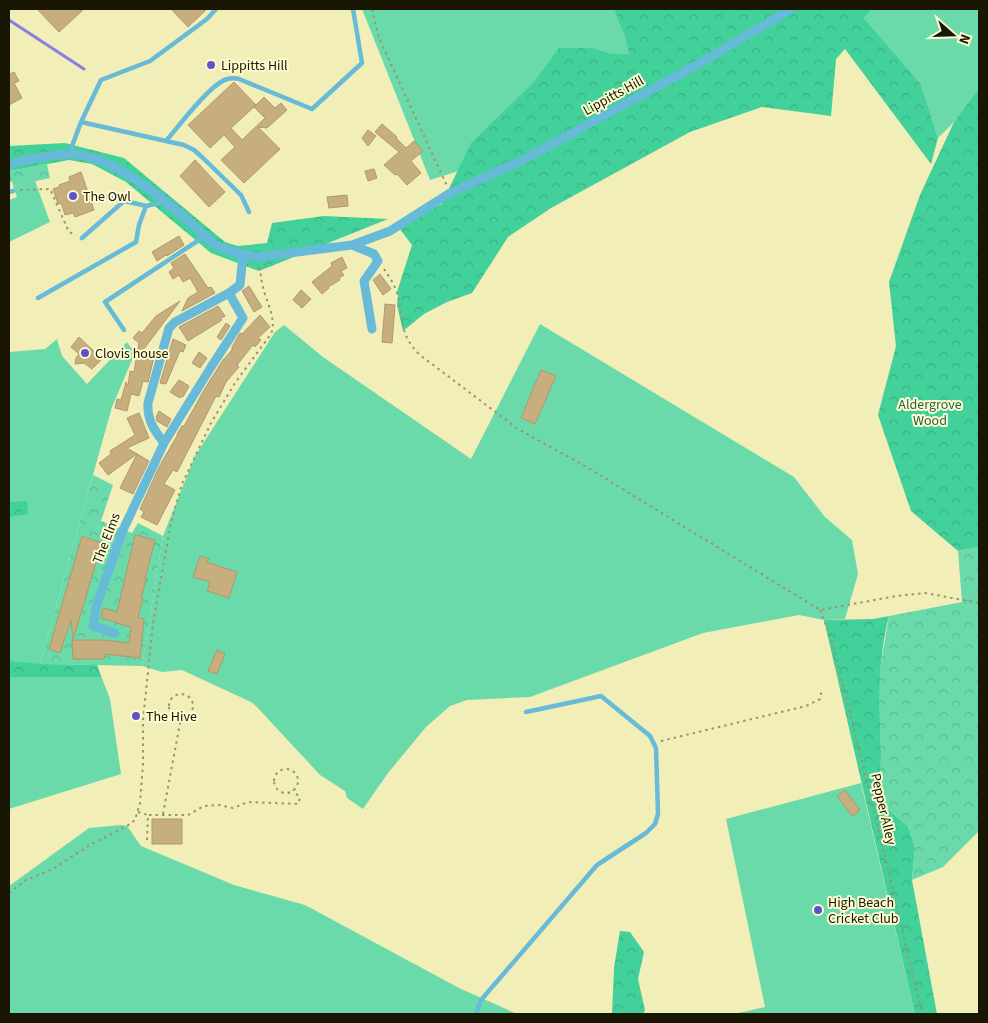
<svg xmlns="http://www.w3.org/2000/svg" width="988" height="1023" font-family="'Source Sans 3',sans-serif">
<defs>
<pattern id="forest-crowns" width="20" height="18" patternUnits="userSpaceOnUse" patternTransform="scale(1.25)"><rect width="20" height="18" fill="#42d09b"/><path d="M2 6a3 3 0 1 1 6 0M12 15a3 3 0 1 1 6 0" fill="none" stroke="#39b284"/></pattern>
<pattern id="park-crowns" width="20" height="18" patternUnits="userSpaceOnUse" patternTransform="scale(1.25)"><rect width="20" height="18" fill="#6bdaab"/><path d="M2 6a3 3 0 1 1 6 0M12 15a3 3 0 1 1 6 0" fill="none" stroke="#5cba92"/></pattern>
</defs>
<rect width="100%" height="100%" fill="#f2eeb8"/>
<path fill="#6bdaab" d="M362 9H623L650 89 519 152 430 180Z
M872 9H979V88L954 122 938 138 921 84 864 18Z
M35 181 50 222 9 242V200L17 197 13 186Z
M540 324 794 477 825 517 852 540 858 574 845 619 824 620 799 615 703 633 530 697 467 700 450 706 426 727 388 773 363 809 347 798 345 791 320 775 256 706 251 702 182 670 162 672 142 666 163 536 195 456 275 332 284 325 323 357 471 459Z
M57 339 62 356 87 384 127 342 135 353 112 407 40 664 97 665 110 699 121 774 9 809V352L45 349Z
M861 783 915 1014H734L765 1007 726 819Z
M121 825 127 826 141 846 234 885 305 905 459 988 517 1014H9V886L89 828Z"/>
<path fill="url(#forest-crowns)" d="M614 9H872L864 18 921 84 938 138 931 164 845 49 836 59 831 116 762 107 690 132 551 208 508 237 472 293 447 302 424 314 403 331 397 305 398 296 397 292 412 245 396 224 417 210 441 205 471 143 533 83 559 48H592L611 54H629L626 39Z
M979 88V547L958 551 911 511 878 415 896 346 889 282 920 195 954 122Z
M65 143 124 158 225 242 238 246 267 243 272 223 324 216 388 219 259 271 211 253 126 182 92 164 69 160 10 171 13 181 9 182V146Z
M27 501 28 514 9 517V502Z
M889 616C877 662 880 704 881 751 881 770 880 785 883 805L908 826 915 847 912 880 937 1014H915L824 620 873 619Z
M9 661 40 664 97 665 101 677H9Z
M620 931 630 932 644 952 638 979 645 1010 643 1014H612L614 968Z"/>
<path fill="url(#park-crowns)" d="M47 164 50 178 13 186 10 171Z
M93 475 113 485 101 521 132 533 138 523 163 536 142 666 40 664Z
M979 547V831L943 867 912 880 915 847 908 826 883 805 880 781 881 752 879 703 880 669 889 616 962 602 958 551Z"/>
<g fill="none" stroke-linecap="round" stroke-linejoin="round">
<path stroke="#8580e2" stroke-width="3" d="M9 20 84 69"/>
</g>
<path fill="#c6ae7f" stroke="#b0986a" d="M37 9H84L59 32Z
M171 9H207L188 27Z
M14 72 19 81 14 83 22 98 9 105V73L10 74Z
M234 82 256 105 231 128 242 140 265 118 254 107 264 97 275 108 281 103 287 110 267 128 258 127 280 149 244 183 221 160 235 147 224 135 210 148 188 125Z
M382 124 397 137 396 138 406 148 414 141 423 151 411 161 421 173 407 185 397 174 395 175 384 165 399 152 375 132Z
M368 130 376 136 368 146 362 138Z
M195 160 225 192 209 207 180 176Z
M374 169 377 178 368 181 365 171Z
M81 172 94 210 75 217 73 213 65 215 61 203 58 204 53 189 59 187V185L70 181 69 177Z
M347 195 348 206 329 208 327 197Z
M179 236 184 245 167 256 166 255 157 261 152 252Z
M185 254 208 288 211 287 215 293 182 311 188 298 198 292 190 278 183 282 179 275 173 279 169 272 174 268 171 263Z
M342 257 347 268 341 271 344 275 339 278 340 280 328 287 329 288 322 294 312 282 332 266 331 263Z
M380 274 391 289 383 295 373 280Z
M249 286 262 307 254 312 242 291Z
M301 290 311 299 302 308 293 300Z
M180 301 140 354 154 357 148 382 143 381 139 396 131 394 127 411 115 408 117 399 121 400 126 382 128 386 130 371 134 372 139 343 133 338 139 331 142 333 156 316Z
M385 304 395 305 392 343 382 342Z
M218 306 225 316 220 319 222 320 188 341 179 327Z
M260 315 270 327 258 338 261 340 255 347 253 345 237 365 239 367 226 382 219 397 216 396 177 472 173 470 164 484 175 490 157 525 141 517 144 512 140 509 159 467 178 434H177L182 426H184L204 390 223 360 232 350V347L240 333 242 334Z
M226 323 230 326 221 340 217 337Z
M79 337 102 359 92 369 84 363 75 364 76 358 79 354 71 347Z
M173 339 186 345 183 352 180 351 166 384 160 383Z
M199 352 207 358 200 368 192 363Z
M541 370 556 376 535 424 521 418Z
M179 380 189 386 183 397 181 396 180 398 170 392Z
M159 411 171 419 167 427 157 421 156 417Z
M139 413 149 438 127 448 149 461 133 494 120 488 137 454 108 475 99 463 111 454 110 451 135 435 127 418Z
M135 535 155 540 145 579H146L141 598H143L138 618 144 619 140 658 105 654 104 659H73L72 640H105L129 643 131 627 101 618 103 608 117 612Z
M82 536 102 543 73 640 71 620 60 653 49 649Z
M200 556 209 559 207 562 237 572 229 598 207 591 210 582 193 577Z
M217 650 225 654 217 674 208 671Z
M845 790 860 810 852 816 837 796Z
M152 819H182V844H152Z"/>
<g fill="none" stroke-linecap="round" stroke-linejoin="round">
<path stroke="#98956d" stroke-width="2" stroke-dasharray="2.5 4" stroke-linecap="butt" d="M372 9 379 38 447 186
M20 190 50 189 69 232 76 235
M384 269C388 275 393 282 396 290 405 317 397 333 420 355L518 429 585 466 820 610 896 596 925 593 979 603
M820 610 831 638 868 785 922 1014
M169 706a12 12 0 1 1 24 0a12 12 0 1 1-24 0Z
M661 741 806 706 820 699 822 689
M274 781a12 12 0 1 1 24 0a12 12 0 1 1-24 0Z
M138 812 148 815
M163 814 181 718
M147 840 148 815H188L204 806 219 805 233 808 248 802 298 804 300 798 293 790
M9 893 26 880 53 869 88 846 127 826 135 820 140 803 143 764V720L153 624 171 522 182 484 211 423 235 383 271 334C277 318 266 302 263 287 261 280 261 273 259 267"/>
<path stroke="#67bad8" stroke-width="4.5" d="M216 9 207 19 150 61 101 80 81 122 184 145 194 150 203 158 241 195 249 212
M166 141C179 126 209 85 227 79 231 78 235 78 239 79L312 109 362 63 353 9
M69 154 81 122
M9 192 13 191
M104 196 146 206 163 202
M82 238 124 201
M38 298 136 242 139 225 146 206
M124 330 105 302 205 236
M476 1014 481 1000 597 865 646 833 655 824 658 814 656 748 650 736 601 696 526 712"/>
<path stroke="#67bad8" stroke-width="9" d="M9 164C28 160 50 154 70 154 117 154 180 213 214 244 228 252 242 255 258 257L352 245 390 231 450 193 525 159 702 62 791 9
M352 245 374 254 378 261 364 281 372 329
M164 443C154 430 147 420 148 403L169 328 175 322 229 293
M115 633 93 626 97 604 123 530 164 443 211 367 243 318 229 293 240 285 243 255"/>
</g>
<g fill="#6051c9" stroke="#fefbd0" stroke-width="2">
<circle cx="211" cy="65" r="5"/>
<circle cx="73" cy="196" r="5"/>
<circle cx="85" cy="353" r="5"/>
<circle cx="136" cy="716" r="5"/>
<circle cx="818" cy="910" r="5"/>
</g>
<g text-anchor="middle" stroke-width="4" stroke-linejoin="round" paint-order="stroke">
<g font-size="14" fill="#191704" stroke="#fefbd0" text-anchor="start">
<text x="221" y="70">Lippitts Hill</text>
<text x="83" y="201">The Owl</text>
<text x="95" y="358">Clovis house</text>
<text x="146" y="721">The Hive</text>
<text x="828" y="907">High Beach<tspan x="828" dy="16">Cricket Club</tspan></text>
</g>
<g font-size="14" fill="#191704" stroke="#fefbd0">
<text transform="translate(613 95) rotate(-29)" y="5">Lippitts Hill</text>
<text transform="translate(106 538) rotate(-69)" y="5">The Elms</text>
<text transform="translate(884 809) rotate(77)" y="5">Pepper Alley</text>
</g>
<g font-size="14" fill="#2a614a" stroke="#fefbd0">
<text x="930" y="409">Aldergrove<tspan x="930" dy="16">Wood</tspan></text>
</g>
</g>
<rect width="988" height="1023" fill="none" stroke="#191704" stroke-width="20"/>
<g transform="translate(953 35) rotate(110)" stroke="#fefbd0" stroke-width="4" paint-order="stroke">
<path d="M0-4L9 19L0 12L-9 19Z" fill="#191704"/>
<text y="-8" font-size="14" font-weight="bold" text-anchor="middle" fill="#191704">N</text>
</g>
</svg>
